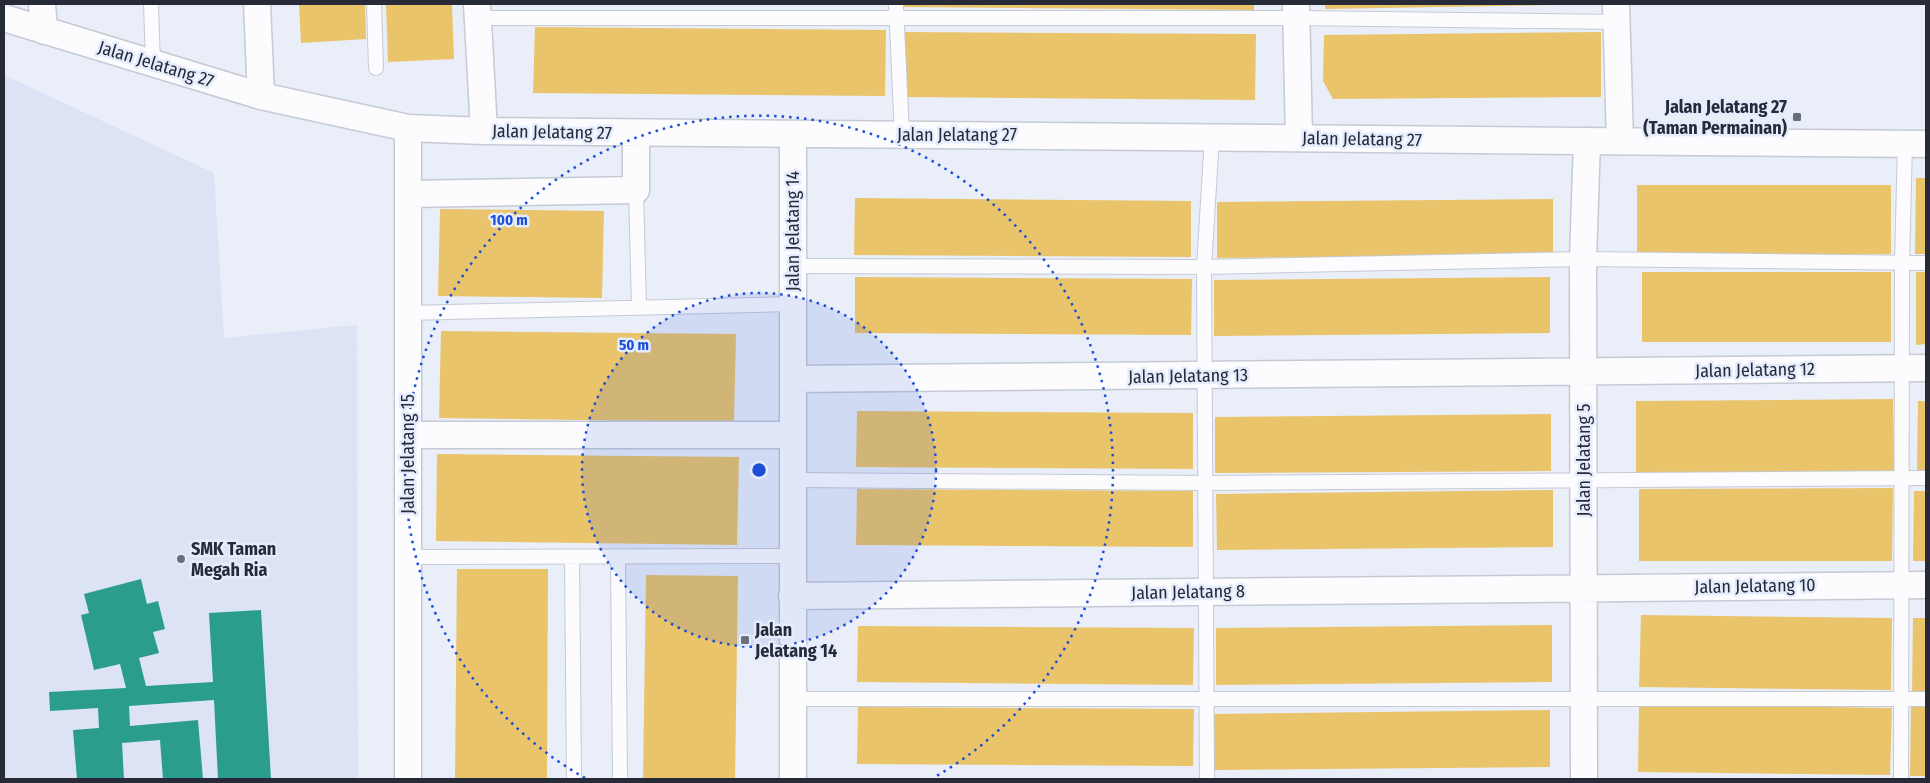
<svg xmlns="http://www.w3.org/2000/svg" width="1930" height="783" font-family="'Fira Sans Condensed',sans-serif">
<rect width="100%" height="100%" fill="#eaeef8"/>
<path fill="#dce3f5" d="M4 75 214 173 224 338 357 325 358 779H4Z"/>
<path fill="#e9c46a" d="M299 4H365L366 39 301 43Z
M386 4H452L454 59 388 62Z
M902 4H1254V10L902 7Z
M1325 4H1559V5L1325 9Z
M535 27 886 30 885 96 533 93Z
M904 32 1256 34 1255 100 903 97Z
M1601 32V97L1333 99 1323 81 1324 35Z
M1916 178H1926V254H1915Z
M1637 185H1891V254L1637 256Z
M855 198 1191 201V257L854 255Z
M1553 199V255L1217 258V202Z
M440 209 604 211 602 298 438 296Z
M1642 272H1891V342H1642Z
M1916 272H1926V344L1916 345Z
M855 277 1192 279 1191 335 855 333Z
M1550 277V333L1214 336V280Z
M441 331 736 334 734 422 439 418Z
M1893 399 1894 471 1636 474V401Z
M1918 401H1926V472H1917Z
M857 411 1193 413V469L856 467Z
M1551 414V471L1215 473V417Z
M437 454 739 457 737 545 436 541Z
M1893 488 1892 561H1639V489Z
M857 489 1193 491V547L856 545Z
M1553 490V547L1217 550 1216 494Z
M1914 491H1926V561H1913Z
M457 569H548L547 779H455Z
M646 575 738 576 735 779H643Z
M1641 615 1892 618 1891 690 1639 687Z
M1913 618H1926V693H1912Z
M1552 625V682L1216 685V628Z
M858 626 1194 628 1193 685 857 682Z
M1639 704 1892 708 1890 775 1638 772Z
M1911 704H1926V776H1910Z
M858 707 1194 709 1193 766 857 764Z
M1550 710V767L1214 770 1213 714Z"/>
<path fill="#2a9d8f" d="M141 579 147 604 158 601 165 629 153 632 159 653 139 658 146 686 213 682 209 613 261 610 271 779H218L214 700 129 706 130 726 198 720 203 779H163L160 740 122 743 124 779H77L73 730 99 728 98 708 50 711 49 692 126 688 120 664 94 670 81 615 89 613 84 594Z"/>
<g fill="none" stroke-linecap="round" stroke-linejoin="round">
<defs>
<path id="service" d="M151 4 153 64
M374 4 376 68
M896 4 902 135
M478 18H1296L1616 22
M636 190 639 308
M793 266 1204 267 1583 259 1926 263
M408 313 793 304
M792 480 1206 483 1926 478
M408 557 793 556
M572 557 574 779
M618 557 620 779
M793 699H1926
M1207 779 1204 267 1212 137
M1901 779 1902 263 1905 143"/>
<path id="minor" d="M42 4 44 31
M257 4 261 96
M477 4 484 131
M1296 4 1299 138
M1616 4 1620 141
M4 18 261 96 408 128 484 131 1926 144
M408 128V779
M793 134V779
M408 194 636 190V133
M793 379 1926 368
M408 435H792
M792 596 1926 585
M1584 779 1583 259 1587 141"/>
</defs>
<use href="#service" stroke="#c5cad4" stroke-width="16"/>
<use href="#minor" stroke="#c5cad4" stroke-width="29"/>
<use href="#service" stroke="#fcfcfe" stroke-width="14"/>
<use href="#minor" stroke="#fcfcfe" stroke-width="26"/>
</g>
<circle cx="759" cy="470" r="177" fill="#1d4ed8" fill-opacity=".12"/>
<g fill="none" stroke="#1d4ed8" stroke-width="2.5" stroke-dasharray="2.5 5">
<circle cx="759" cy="470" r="177"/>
<path d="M585 778A354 354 0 1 1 933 778"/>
</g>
<g fill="#6b6f7b" stroke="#e4ecfe" stroke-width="2">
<rect x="1792" y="112" width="10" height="10" rx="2.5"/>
<circle cx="181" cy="559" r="5"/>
<rect x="740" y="635" width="10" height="10" rx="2.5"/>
</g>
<g text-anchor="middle" stroke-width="5" stroke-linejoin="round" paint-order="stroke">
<g font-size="18" fill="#272b37" stroke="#e4ecfe">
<text transform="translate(156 64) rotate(17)" y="6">Jalan Jelatang 27</text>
<text transform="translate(552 132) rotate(1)" y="6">Jalan Jelatang 27</text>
<text x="957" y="141">Jalan Jelatang 27</text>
<text transform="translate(1362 139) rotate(1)" y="6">Jalan Jelatang 27</text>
<text transform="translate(793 231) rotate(-90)" y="6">Jalan Jelatang 14</text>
<text transform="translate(1755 370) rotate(-1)" y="6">Jalan Jelatang 12</text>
<text transform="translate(1188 376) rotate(-1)" y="6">Jalan Jelatang 13</text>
<text transform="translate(408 454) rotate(-90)" y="6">Jalan Jelatang 15</text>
<text transform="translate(1584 460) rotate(-90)" y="6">Jalan Jelatang 5</text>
<text transform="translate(1755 586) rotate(-1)" y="6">Jalan Jelatang 10</text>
<text transform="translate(1188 592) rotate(-1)" y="6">Jalan Jelatang 8</text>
</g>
<g font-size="18" font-weight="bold" fill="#272b37" stroke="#e4ecfe" text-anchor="start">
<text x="1787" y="113" text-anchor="end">Jalan Jelatang 27<tspan x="1787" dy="21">(Taman Permainan)</tspan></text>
<text x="191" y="555">SMK Taman<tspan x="191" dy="21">Megah Ria</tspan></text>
<text x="755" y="636">Jalan<tspan x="755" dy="21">Jelatang 14</tspan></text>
</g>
</g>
<circle cx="759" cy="470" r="8" fill="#1d4ed8" stroke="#e4ecfe" stroke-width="2.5"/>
<g font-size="15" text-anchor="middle" font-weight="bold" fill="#1d4ed8" stroke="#e4ecfe" stroke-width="5" stroke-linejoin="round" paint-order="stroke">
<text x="509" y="225">100 m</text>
<text x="634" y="350">50 m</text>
</g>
<rect width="1930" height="783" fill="none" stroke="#272b37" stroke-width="10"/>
</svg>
